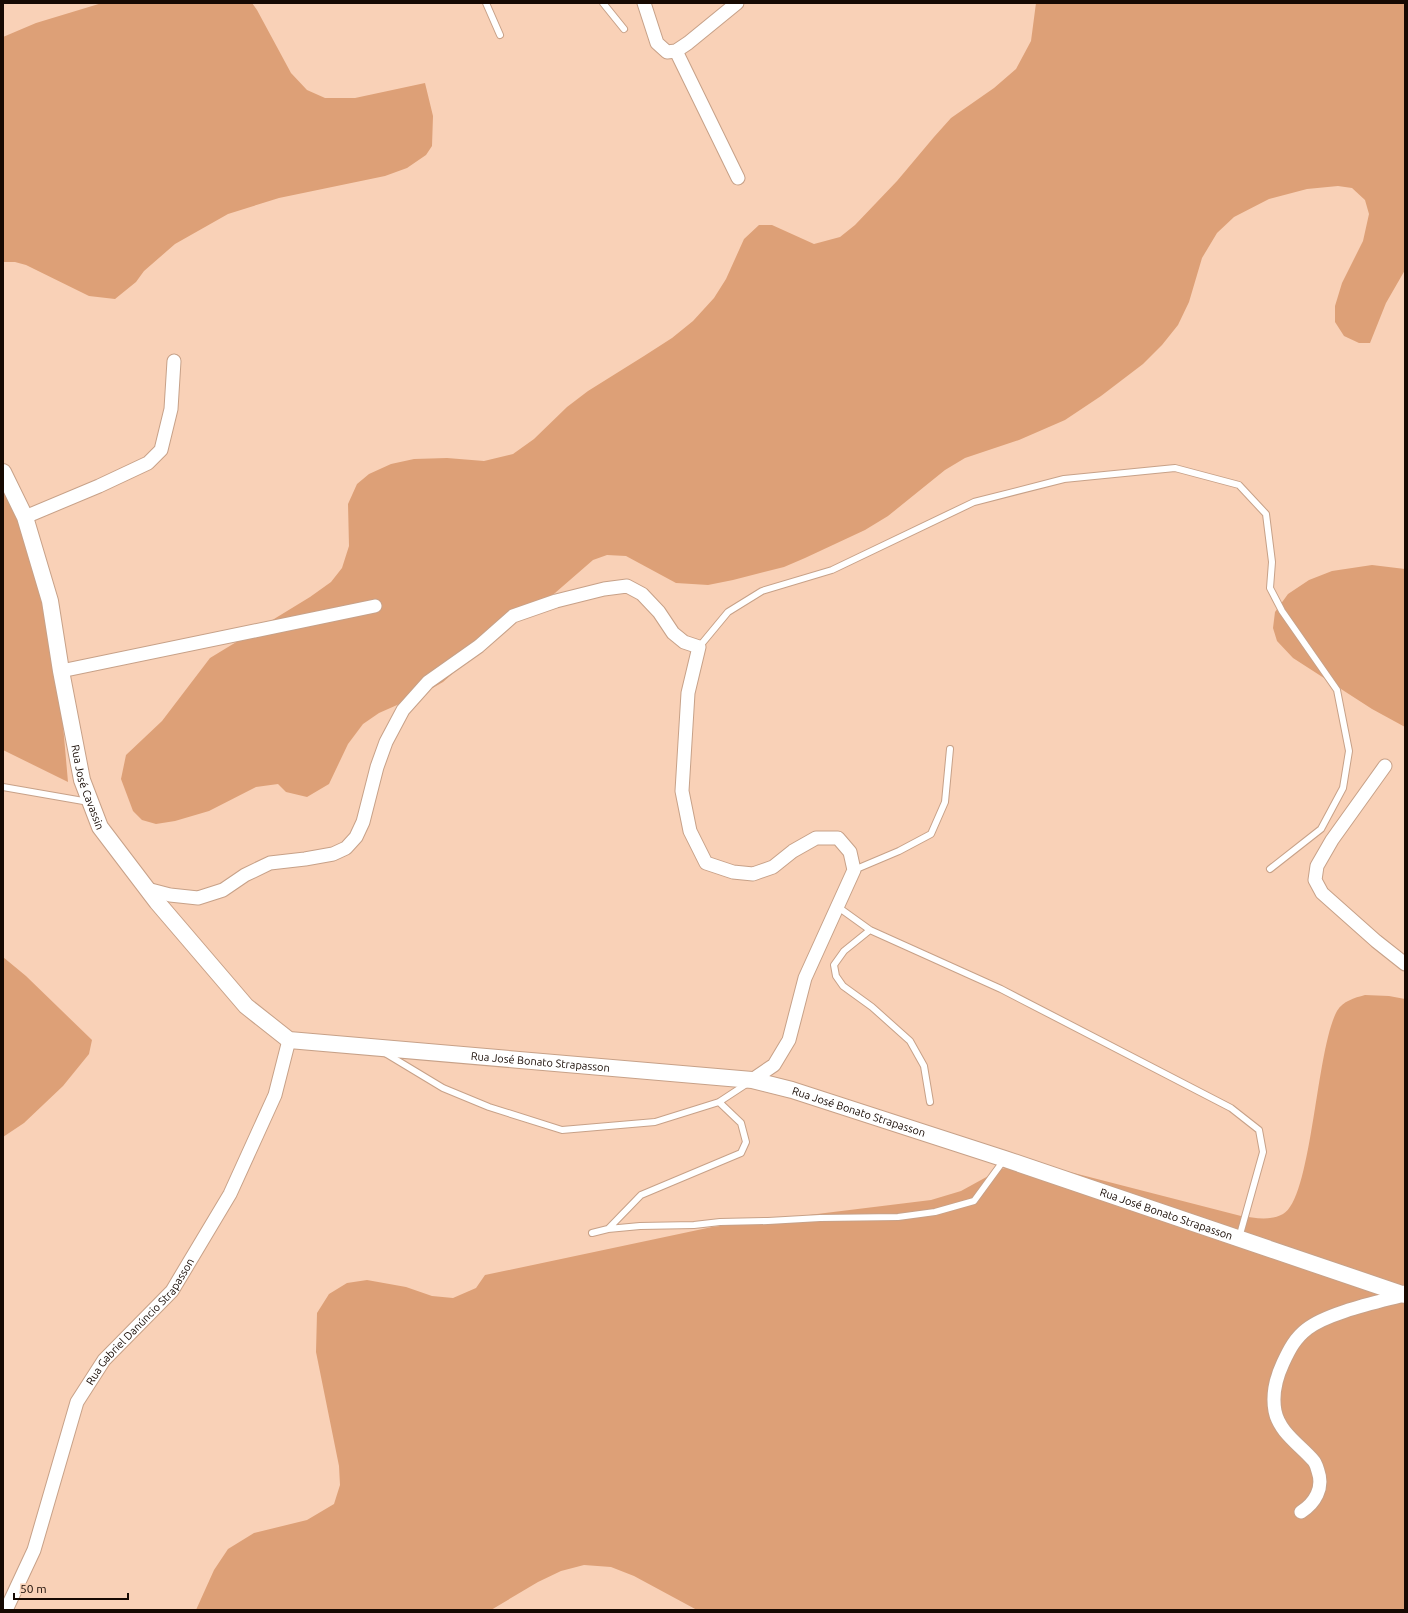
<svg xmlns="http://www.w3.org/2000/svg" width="1408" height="1613" font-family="Ubuntu,sans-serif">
<rect width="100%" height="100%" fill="#f9d1b7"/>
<path fill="#dda077" d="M102 3H252L257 10 291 73 307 90 325 98H355L425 83 433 116 432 146 426 155 407 168 385 176 279 198 228 214 175 244 144 271 136 282 115 299 89 296 26 265 15 262H3V37L36 23Z
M1036 3H1405V270L1386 303 1370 343H1359L1344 336 1335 322V306L1342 283 1363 241 1369 214 1365 200 1352 188 1338 186 1307 189 1269 199 1234 217 1217 233 1202 258 1189 302 1178 325 1162 345 1143 364 1101 396 1065 420 1019 440 965 458 945 470 888 516 865 530 805 558 784 567 733 580 708 585 676 583 626 556 607 555 593 560 555 593 485 645 443 682 422 694 379 713 363 724 348 744 329 784 307 797 286 792 278 784 256 787 209 811 175 821 156 824 142 820 133 811 121 779 126 755 162 721 210 658 310 597 331 582 342 568 349 546 348 504 357 484 369 474 391 464 414 459 447 458 484 461 513 454 534 439 567 407 588 391 644 356 672 338 693 321 714 298 726 279 744 239 759 225H772L814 244 840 237 855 225 897 181 934 137 951 118 994 88 1016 69 1031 41Z
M3 475 20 508 57 657 68 782 3 750Z
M1372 565 1405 569V727L1372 709 1293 658 1277 641 1273 628 1275 612 1288 594 1309 580 1332 571Z
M3 957 26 976 92 1040 89 1054 63 1086 24 1123 3 1137Z
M1365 995 1389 996 1405 999V1610H697L634 1576 611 1567 584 1565 561 1571 538 1582 491 1610H196L214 1570 228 1549 254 1533 307 1520 334 1504 340 1485 339 1466 316 1352 317 1313 329 1294 347 1283 367 1280 406 1287 432 1296 453 1298 476 1288 485 1275 712 1227 931 1200 961 1191 1001 1169 1022 1164 1066 1171 1241 1216C1255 1218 1270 1221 1283 1214 1312 1199 1316 1049 1337 1011 1343 1001 1354 998 1365 995Z"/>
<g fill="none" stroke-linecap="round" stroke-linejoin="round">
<defs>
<path id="service" d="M486 3 500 35
M603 3 624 29
M699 647 728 612 762 591 832 570 974 502 1064 479 1175 468 1239 485 1266 514 1272 562 1270 588 1282 611 1337 690 1349 751 1343 788 1321 829 1270 869
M3 787 89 802
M854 870 899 851 931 834 945 802 950 749
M838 907 870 930 1001 989 1231 1108 1259 1130 1263 1152 1239 1238
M870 930 844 951 834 965 836 976 843 986 872 1007 910 1041 924 1066 930 1102
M385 1053 443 1088 489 1107 562 1130 655 1122 719 1102 748 1083
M608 1229 641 1195 741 1153 746 1142 741 1123 719 1102
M592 1233 608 1229 640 1226 694 1225 720 1222 768 1221 820 1218 898 1217 935 1212 974 1201 1004 1160"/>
<g id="minor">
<path d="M644 3 657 43 667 52 676 51 688 43 737 3"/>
<path d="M676 51 738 178"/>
<path d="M25 517 99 486 148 463 161 450 171 409 174 361"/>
<path d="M61 671 375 606"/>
<path d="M1385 766 1332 840 1317 866 1315 880 1322 893 1376 941 1405 964"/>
<path d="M147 889 170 895 198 898 223 890 245 875 270 863 305 859 333 854 346 848 356 837 363 822 377 767 386 742 403 710 428 682 479 646 513 616 556 601 604 589 627 586 642 594 659 612 673 633 684 642 699 647 688 693 682 791 690 831 706 863 733 872 753 874 773 867 793 851 816 838H838L850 852 854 870 805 978 789 1040 774 1065 752 1080"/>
<path d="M1301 1512C1315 1503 1324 1488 1318 1471 1317 1468 1316 1463 1313 1460 1300 1445 1279 1432 1275 1411 1272 1395 1276 1378 1283 1363 1289 1350 1295 1338 1307 1329 1327 1313 1378 1302 1404 1295L1405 1292"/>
<path id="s1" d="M6 1610 34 1550 77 1402 104 1360 172 1291 230 1194 275 1095 289 1040"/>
</g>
<g id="tertiary">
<path id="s2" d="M3 472 25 517 50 601 61 671 82 780 100 827 157 902 246 1006 289 1040 752 1080 792 1090 1005 1159 1405 1295"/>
</g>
</defs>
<use href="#service" stroke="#c7a188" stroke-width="8"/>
<use href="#minor" stroke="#c7a188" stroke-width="15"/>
<use href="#tertiary" stroke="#c7a188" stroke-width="18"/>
<use href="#service" stroke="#fff" stroke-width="6"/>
<use href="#minor" stroke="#fff" stroke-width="13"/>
<use href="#tertiary" stroke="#fff" stroke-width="16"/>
</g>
<g text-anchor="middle" stroke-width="4" stroke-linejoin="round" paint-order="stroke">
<g font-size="11" fill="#160902" stroke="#f9d1b7">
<text dy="4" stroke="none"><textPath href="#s2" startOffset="328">Rua José Cavassin</textPath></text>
<text dy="4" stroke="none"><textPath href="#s2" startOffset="908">Rua José Bonato Strapasson</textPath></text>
<text dy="4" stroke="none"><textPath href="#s2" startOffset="1232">Rua José Bonato Strapasson</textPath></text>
<text dy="4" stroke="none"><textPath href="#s2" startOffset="1556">Rua José Bonato Strapasson</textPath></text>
<text dy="4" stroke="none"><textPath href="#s1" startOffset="323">Rua Gabriel Danúncio Strapasson</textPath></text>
</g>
</g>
<rect width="1408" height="1613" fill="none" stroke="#160902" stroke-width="8"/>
<path d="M14 1593v6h114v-6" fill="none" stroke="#160902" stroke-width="2"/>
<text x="20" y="1593" font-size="12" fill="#160902" stroke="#f9d1b7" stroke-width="3" paint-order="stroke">50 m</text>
</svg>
